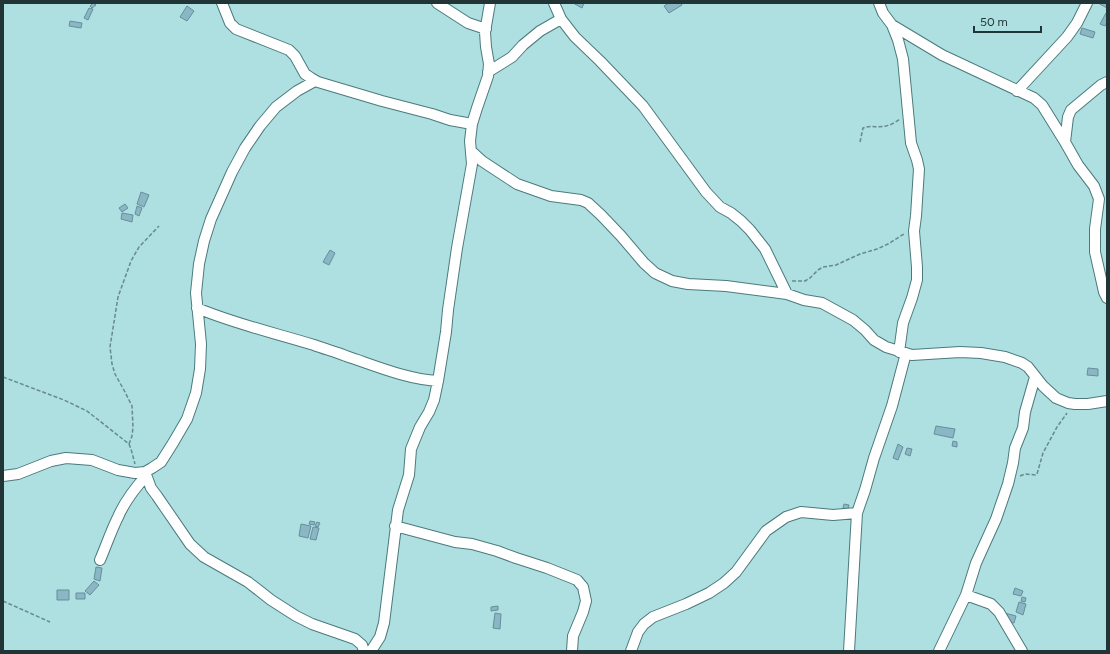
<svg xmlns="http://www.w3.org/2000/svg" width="1110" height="654" font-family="Figtree,sans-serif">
<rect width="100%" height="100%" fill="#aedfe1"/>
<path fill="#8bb6c4" stroke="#658f9c" d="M93 3 96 5 92 8 90 6Z
M573 3H584L582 8Z
M669 3H681L682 5 669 13 664 6Z
M1098 3H1107V8Z
M187 6 194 11 187 21 180 17Z
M89 8 93 9 88 20 84 18Z
M1106 13 1107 22 1105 26 1100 24Z
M70 21 82 23 81 28 69 26Z
M1082 28 1095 32 1093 38 1080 34Z
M141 192 149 195 144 207 137 204Z
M125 204 128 208 122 212 119 208Z
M137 206 142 208 139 216 135 214Z
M122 213 133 215 132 222 121 219Z
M330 250 335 253 329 265 323 262Z
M1088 368 1098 369V376L1087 375Z
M936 426 955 429 953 438 934 434Z
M953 441 957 442V447L952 446Z
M898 444 903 447 898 460 893 458Z
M907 448 912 449 910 456 905 454Z
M844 504 849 505 847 513 842 512Z
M310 521 315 522 314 525 309 524Z
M317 522 320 523 318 527 315 526Z
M301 524 311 526 308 538 299 536Z
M313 527 319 528 316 540 310 539Z
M96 567 102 568 100 581 94 579Z
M94 581 99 585 90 595 85 591Z
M1015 588 1023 591 1021 596 1013 594Z
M57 590H69V600H57Z
M76 593H85V599H76Z
M1022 597 1026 598 1025 602 1021 601Z
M1019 602 1026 604 1023 615 1016 612Z
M498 606V610L491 611V607Z
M495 613 501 614 500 629 493 628Z
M1005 613 1016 616 1014 623 1003 620Z"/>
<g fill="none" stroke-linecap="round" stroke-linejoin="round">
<defs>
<path id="minor" d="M222 3 230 23 236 29 289 50 295 56 305 74 311 78 318 82 382 101 432 114 450 120 472 124
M437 3 468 23 486 29
M554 3 561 19 575 37 600 61 643 106 706 192 720 207 731 213 741 221 750 230 765 249 787 294
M879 3 883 13 892 25 898 40 903 59 911 143 917 160 919 169 916 216 914 231 917 267V280L912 298 903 323 899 352
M892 25 942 55 1034 98 1042 105 1065 142 1078 165 1094 186 1099 199 1095 229V252L1104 292 1107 298
M488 72 512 57 523 45 540 31 561 19
M1017 91 1067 37 1077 23 1087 3
M1065 142 1068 117 1071 110 1101 85 1107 82
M471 151 482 161 517 184 551 196 581 200 588 203 601 215 621 236 644 263 655 273 672 281 688 284 726 286 787 294 804 300 822 303 853 320 865 330 874 340 886 347 912 355 960 352 981 353 1005 357 1022 363 1028 367 1043 386 1056 398 1068 403 1075 404H1088L1107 401
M197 308C235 324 275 333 314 345 325 349 336 352 346 356 376 366 406 379 438 381
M145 472 151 488 157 496 190 544 204 557 248 582 271 600 296 616 312 624 355 639 362 645 364 651
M3 476 18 474 51 461 66 458 92 460 118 470 135 473 145 472 152 468 161 462 173 443 187 419 196 393 200 369 201 344 196 293 199 264 204 241 211 219 232 172 245 148 260 126 276 107 297 91 315 81
M395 526 455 542 472 544 497 551 516 558 547 568 577 580 583 587 586 601 583 612 573 636 572 651
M100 560C106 546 111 531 118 517 125 501 135 488 146 476
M966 595 991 604 999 612 1022 651
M371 651 380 637 384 623 398 510 409 475 411 449 420 427 429 412 434 400 438 381 446 332 448 310 457 248 472 164 470 141 472 124 477 108 488 76 489 64 486 47 485 32 490 3
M631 651 638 632 644 624 653 617 686 604 709 593 724 583 736 572 766 531 786 517 801 512 833 515 857 513
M849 651 857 513 865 490 874 458 892 406 906 353
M939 651 966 595 976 563 996 519 1008 484 1013 463 1015 448 1023 428 1025 412 1035 377"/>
</defs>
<use href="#minor" stroke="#4c7a7c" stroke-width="12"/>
<path stroke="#688a8c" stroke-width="1.5" stroke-dasharray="4 2" stroke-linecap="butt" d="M860 142 863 128C870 125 878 128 886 126 891 125 896 122 900 119
M792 281H805L810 278 818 270 823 267 836 265 860 254 877 249 888 244 904 234
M3 377 64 400 87 411 129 444 131 449 135 464
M129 444 132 436 133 427 132 406 125 392 115 374 112 364 110 347 118 297 131 261 139 247 159 226
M1020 476 1025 474 1036 475 1037 474 1043 453 1057 427 1067 413
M3 601 50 622"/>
<use href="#minor" stroke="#fff" stroke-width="10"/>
</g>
<rect width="1110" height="654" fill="none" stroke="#213536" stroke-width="8"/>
<path d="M974 26v6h67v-6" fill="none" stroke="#213536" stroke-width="2"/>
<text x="980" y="26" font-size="12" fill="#213536" stroke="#aedfe1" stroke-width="3" paint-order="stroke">50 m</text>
</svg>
